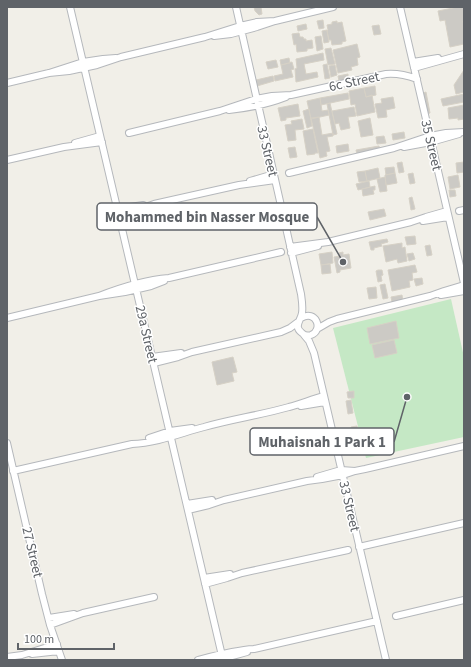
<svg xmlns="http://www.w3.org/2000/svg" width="471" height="667" font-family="'Source Sans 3',sans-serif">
<rect width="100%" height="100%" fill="#f1efe8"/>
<path fill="#c5e8c5" d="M451 299 464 357V437L366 458 333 328Z"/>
<path fill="#cccac5" stroke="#d6d1c6" d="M254 7H261L262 14 259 15 255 11Z
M458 7H464V21H463L464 27V44L450 47 445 20 440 21 438 11Z
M323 20 324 28 319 29 317 21Z
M337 21V23L342 22 346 41 342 42V44L332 45 331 40H329L327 31 328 30 327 25 332 24V22Z
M306 24 307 29 298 31 297 26Z
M379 25 381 34 374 35 372 26Z
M327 30 329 42 324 43 322 31Z
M299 33 300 37H303L304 39H306V41L312 40 313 48 307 49V51L297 52 296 44 294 45 292 34Z
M321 36 323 49 317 51 315 37Z
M357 44 360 57 357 58 358 65 351 67 352 70 338 73 333 50Z
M331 48 335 64 328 65 325 49Z
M323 53 324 60 304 64 306 74 317 72 318 77 296 82 295 69 297 68 296 59Z
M289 58 290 63 281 65 280 60Z
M276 60 278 67 268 69 266 62Z
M292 62 294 69 291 70 293 77 275 81 274 76 283 74 281 65Z
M327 64 330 78 325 79 323 65Z
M335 65 337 75 331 77 329 66Z
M464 70V92L456 94 454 85Z
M348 74V80L339 81 338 76Z
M273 76 274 81 257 86 256 80Z
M375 86 376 95 366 97 364 88Z
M364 88 366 97 372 95 375 112 357 116 355 104 351 105 349 91Z
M426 92 430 113 426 114 423 93Z
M348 93 349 99 321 105 320 98Z
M464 94V102L443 106 441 99Z
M393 97 395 108 386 110 387 117 378 118 375 104 382 103 381 99Z
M320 98 322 111 328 110 329 115 311 119 307 101Z
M330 103 337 134 333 135 327 104Z
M298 104 300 116 286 118V120L281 121 278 108Z
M464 105V119L458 120V118L449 119 448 108Z
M354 107 356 116 348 117 350 128 341 130 339 123 335 124 332 111Z
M309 109 312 126 307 128 303 111Z
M319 117 322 135 333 133V136L327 137 330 151 326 152 327 156 320 158 311 118Z
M370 118 373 135 361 137 358 121Z
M302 119 304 129 295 130 296 140 288 141 285 125 292 124 291 121Z
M313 129 318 153H315V154L307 155 303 131Z
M404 132 405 138 393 140 392 134Z
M384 136 386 143 377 144 376 137Z
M348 144 349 151 337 153 336 146Z
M379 146 380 150 357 154 356 150Z
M295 147 297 157 290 158 288 148Z
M402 162 404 172 399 173 397 163Z
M464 162V172L457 173 456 163Z
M394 167 395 173 386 175 385 168Z
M378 168 380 178 367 181 365 171Z
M365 171 367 181 359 182 357 172Z
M395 173 397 183 386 185 385 175Z
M413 173 415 183 410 184 408 174Z
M458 175 460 187 450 189 448 177Z
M385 177 387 191 380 192 377 179Z
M369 181 370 187 358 190 356 184Z
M375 186V190H373L374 194 363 196 362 189Z
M449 190H455L456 196 450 197Z
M412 197 415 209 411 210 409 198Z
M384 209 386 216 370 220 368 212Z
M415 236 416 244 407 245 405 237Z
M387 239 388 242 381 244 382 246 374 248V250H371L369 242Z
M402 243V248L405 247 407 261 398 263 397 259 386 262 383 246Z
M430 245 432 255 427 256 425 246Z
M332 252 333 263 321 265 319 254Z
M343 252V255L349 254 351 268 340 270V272L337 273 334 257 340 256 339 253Z
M413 253 415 259 409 261 407 254Z
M330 264 331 273 322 274 321 265Z
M415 265 417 272 412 273 413 280 409 281 410 287 392 291 388 270Z
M378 270H382L383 275 381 276 382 281 378 282 376 271Z
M422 278 423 284 416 286 414 279Z
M385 284 388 298 383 299 380 285Z
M376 287 377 298 369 299 367 288Z
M402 295 403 301 392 302 391 297Z
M396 321 399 338 370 344 367 328Z
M394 340 397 353 375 358 372 345Z
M233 357 237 372 232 373 234 381 217 385 212 362Z
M354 391V398H348L347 392Z
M351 400 353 413 348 414 346 401Z
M357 426 359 437 354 438 351 427Z"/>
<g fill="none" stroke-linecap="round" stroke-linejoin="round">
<defs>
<path id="street" d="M70 7 223 660
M236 7 301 294C302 301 303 307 302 313 301 320 293 327 302 333 304 335 308 336 311 335 324 330 316 309 301 318
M400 7 464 283
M214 36 231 34 257 27 275 21 333 7
M413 62 438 58
M414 68 464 54
M49 73 69 71 97 65 121 57 205 37 240 26 257 22 275 21
M7 83 49 73 83 62 103 59 116 58
M229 110C248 108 268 104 286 97
M129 133 220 111 256 99 272 96 291 95 386 74C397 73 406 75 417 79
M75 143 100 136
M404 147 431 142 459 134
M7 160 64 147 102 142
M289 173 394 148 430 136 446 133 464 132
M250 181 274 174
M117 209 143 205
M459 211 464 210
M119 215 140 209 154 204 239 185 275 180
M423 221 448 217
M290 247 328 242 411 222 426 217 447 211
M291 253 318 246
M441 295 464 291
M99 296C122 287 144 280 169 278L281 252
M7 318 99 296 125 292 151 286 164 281
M317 329 329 322 337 319 430 296 444 291 464 285
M304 335 309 341 314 353 386 660
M152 357 181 353
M154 363 178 357 192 352 281 332 290 328 298 322
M301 406 325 402
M149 438 170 431 192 428
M7 443 42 594 50 625 62 660
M13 471 132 444C157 443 181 433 204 427 232 419 261 415 289 407 301 404 312 399 324 396
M317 477 341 470 355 471 365 469 464 446
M187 504 212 500
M188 510 209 505 224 500 307 481 322 479 343 475 355 471
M359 547 464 523
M204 578 230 574
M205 584 227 578 242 573 348 550
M396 616 464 600
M49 618 74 614
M50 625 83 613 154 597
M32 654 59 651
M7 657 22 655 57 644
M198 660C217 655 235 650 254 649L377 621
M216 660 236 655 247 652"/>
</defs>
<use href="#street" stroke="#b5b8bc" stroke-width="8"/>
<use href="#street" stroke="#fff" stroke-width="6"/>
</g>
<g text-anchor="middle" stroke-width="3" stroke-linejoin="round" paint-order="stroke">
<g font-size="14" fill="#5f6368" stroke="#fff">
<text transform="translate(354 81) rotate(-12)" y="5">6c Street</text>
<text transform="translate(432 145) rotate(77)" y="5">35 Street</text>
<text transform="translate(268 151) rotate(77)" y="5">33 Street</text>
<text transform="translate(147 334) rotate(77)" y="5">29a Street</text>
<text transform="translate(350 506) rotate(77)" y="5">33 Street</text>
<text transform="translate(33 552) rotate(77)" y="5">27 Street</text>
</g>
</g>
<path fill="none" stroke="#5f6368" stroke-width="1.5" d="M343 262L317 217M407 397L394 442"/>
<g fill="#5f6368" stroke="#fff" stroke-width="1.5">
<circle cx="343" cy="262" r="4"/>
<circle cx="407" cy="397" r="4"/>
</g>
<g fill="#fff" stroke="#5f6368" stroke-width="1.5">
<rect x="97" y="203" width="220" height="27" rx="4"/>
<rect x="250" y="428" width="144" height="27" rx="4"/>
</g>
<g font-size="15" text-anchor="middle" font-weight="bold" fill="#5f6368">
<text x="207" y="222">Mohammed bin Nasser Mosque</text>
<text x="322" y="447">Muhaisnah 1 Park 1</text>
</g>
<rect width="471" height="667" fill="none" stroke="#5f6368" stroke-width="16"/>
<path d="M18 643v6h96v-6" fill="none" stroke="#5f6368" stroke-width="2"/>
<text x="24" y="643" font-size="12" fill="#5f6368" stroke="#ffffff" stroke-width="3" paint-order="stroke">100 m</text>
</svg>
